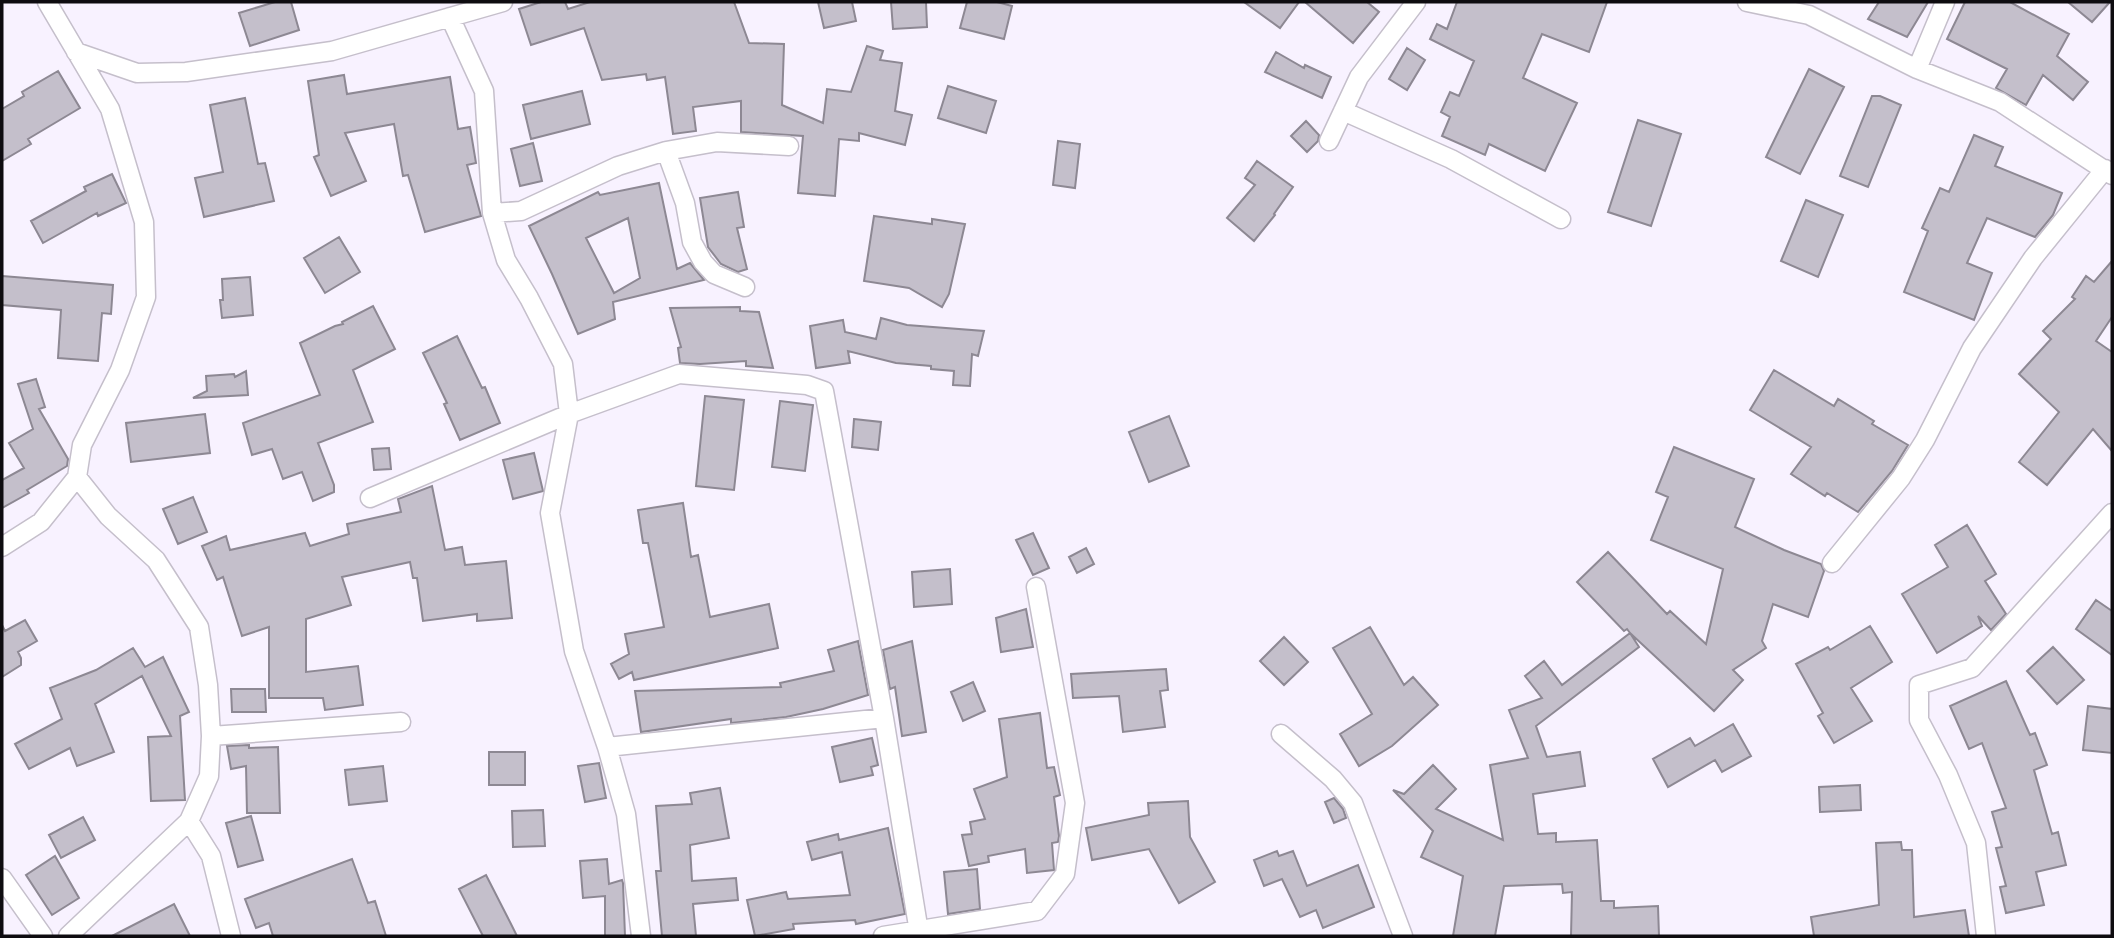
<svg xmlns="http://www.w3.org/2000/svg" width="2114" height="938" font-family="Rubik,sans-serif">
<rect width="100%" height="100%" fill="#f8f2ff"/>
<path fill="#c4bfcb" stroke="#8d8893" stroke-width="2" fill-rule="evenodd" d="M275 2H291L299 30 250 46 239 13Z
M541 2H565L568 9 590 2H734L749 43 784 44 782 105 823 123 827 89 851 92 867 46 883 51 880 60 902 63 895 111 912 115 905 145 859 133V141L839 139 835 196 798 193 803 136 741 132V101L693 107 696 131 673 134 665 77 647 80 646 74 602 80 584 28 531 45 519 9Z
M818 2H852L856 21 824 28Z
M891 2H926L927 27 893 29Z
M967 2H997L1012 6 1004 39 960 28Z
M1244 2H1299L1280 28Z
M1305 2H1367L1379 12 1353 43Z
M1457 2H1607L1589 52 1542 34 1523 78 1577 103 1545 171 1489 144 1485 155 1442 136 1450 117 1441 112 1450 92 1459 96 1474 61 1430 39 1437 24 1447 29Z
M1879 2H1928L1907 37 1868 19Z
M1965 2H2010L2069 34 2057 56 2088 82 2073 100 2043 75 2026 105 1996 88 2007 69 1947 39Z
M2068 2H2110L2092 22Z
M1407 48 1425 60 1407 90 1389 79Z
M1276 52 1304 68 1305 65 1331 77 1322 98 1265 72Z
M1809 69 1844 87 1800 174 1766 157Z
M58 71 80 108 28 139 31 144 2 161V109L24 96 22 92Z
M344 75 347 94 450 77 458 129 470 127 476 163 467 165 481 216 425 232 408 175 403 176 394 124 345 133 366 181 331 196 314 157 319 155 308 81Z
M948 86 996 101 986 133 938 118Z
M582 91 590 124 531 139 523 105Z
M1872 96H1880L1901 105 1868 187 1840 176Z
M245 98 258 164 265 163 274 201 204 217 195 178 223 172 210 105Z
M1638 120 1681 134 1651 226 1608 212Z
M1306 121 1319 135 1318 141 1307 152 1291 136Z
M1974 135 2003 147 1995 166 2062 193 2053 215 2035 237 1987 218 1967 263 1992 273 1974 320 1904 292 1928 231 1922 228 1940 188 1949 192Z
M1058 141 1080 144 1075 188 1053 185Z
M533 143 542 181 520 186 511 149Z
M1257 161 1293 187 1274 214 1275 215 1254 241 1227 218 1255 185 1245 178Z
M112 174 126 203 98 216 97 213 43 243 31 221 86 191 84 187Z
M659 183 677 269 690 263 704 280 613 302 615 319 578 334 552 274 529 226 598 192 600 195ZM628 218 640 278 614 293 586 238Z
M738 192 744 227 737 228 747 269 738 272 721 264 708 247 700 198Z
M1806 200 1843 215 1818 277 1781 261Z
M874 216 932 224V219L965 224 949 294 942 307 909 288 864 281Z
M339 237 360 272 325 293 304 258Z
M2112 261V317L2096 341 2112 352V451L2093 429 2047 485 2019 462 2059 412 2019 374 2051 339 2043 331 2075 299 2072 297 2086 276 2094 282Z
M2 276 113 285 111 314 102 313 98 361 58 358 61 310 2 305Z
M250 277 253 315 222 318 220 300H223L222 279Z
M373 306 395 349 353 370 373 422 318 443 334 485V492L313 501 302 472 283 479 272 449 252 455 243 423 320 395 300 343 335 326 343 324 342 322Z
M740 307V311L759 312 773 368 746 366V361L700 364 680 363 678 348 681 347 670 308Z
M881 318 907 325 984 331 978 356 972 354 970 386 953 385 954 371 931 369V366L896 363 848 351 850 363 816 368 810 326 843 320 845 332 876 339Z
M457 336 482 388 485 387 500 423 460 440 444 404 447 403 423 353Z
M1774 370 1834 406 1838 399 1874 421 1872 424 1908 445 1892 471 1858 512 1827 493 1825 496 1791 474 1811 447 1750 410Z
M246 371 248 395 193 398 207 391 206 376 234 374 235 377Z
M36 379 45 407 39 409 68 459 67 466 27 490 29 493 2 508V480L24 468 9 443 33 429 18 384Z
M705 396 744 400 734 490 696 486Z
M780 401 813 405 805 471 772 467Z
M205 414 210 453 131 462 126 423Z
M1169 416 1189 466 1149 482 1129 432Z
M854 419 881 422 878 450 852 447Z
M1674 447 1754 479 1735 527 1784 550 1821 564 1824 571 1808 617 1773 604 1762 641 1766 648 1733 670 1743 680 1714 711 1630 633 1639 647 1536 726 1547 757 1580 752 1585 786 1533 794 1538 834 1556 833V842L1597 840 1601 901H1614V908L1658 906 1659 936H1571L1572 892 1563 893 1562 884 1504 886 1495 936H1453L1463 876 1421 857 1433 831 1393 790 1404 794 1433 765 1456 789 1436 809 1503 840 1490 765 1528 758 1509 710 1542 698 1525 676 1544 661 1562 685 1630 633 1627 629 1624 631 1577 582 1608 552 1667 614 1670 611 1706 644 1723 569 1651 540 1668 497 1656 492Z
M389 448 391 469 374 470 372 449Z
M534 453 543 491 513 499 503 460Z
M432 486 445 550 462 547 465 565 506 561 512 618 477 621V614L423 621 417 578H413L410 562 342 577 351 605 306 619V672L358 666 363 705 325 710 323 698H269V627L242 636 223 577 217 580 202 546 226 536 230 550 305 533 310 546 349 534 347 524 401 512 398 499Z
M193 497 207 532 178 544 163 509Z
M683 503 691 557 698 555 710 617 769 604 778 648 634 680 632 672 619 679 611 664 629 654 625 634 664 627 648 543H643L638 510Z
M1967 525 1996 574 1985 581 2006 614 1991 630 1978 616 1982 626 1937 653 1902 594 1948 567 1935 545Z
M1033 533 1049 568 1033 575 1016 540Z
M1086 548 1094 564 1077 573 1069 557Z
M950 569 952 604 914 607 912 572Z
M2096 600 2112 611V655L2076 629Z
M1026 609 1033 647 1001 652 996 618Z
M25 620 37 641 18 652 21 658V665L2 677V625L5 631Z
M1870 626 1892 662 1851 688 1872 721 1834 743 1818 716 1823 713 1796 664 1828 647 1830 650Z
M1370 627 1404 685 1413 677 1438 705 1392 746 1359 766 1340 734 1372 714 1333 648Z
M1284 637 1308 662 1284 685 1260 661Z
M858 641 868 695 823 709 786 717 731 723V719L641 732 635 691 781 687 780 683 834 671 828 650Z
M912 641 926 732 902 736 895 687 890 689 883 650Z
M2053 647 2084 680 2057 704 2027 671Z
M133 648 145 667 163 657 189 712 180 716 185 800 151 801 148 737 171 736 142 676 95 704 114 752 77 766 70 748 29 769 15 744 62 719 50 688 96 670Z
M1166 669 1168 690 1160 691 1165 727 1123 732 1119 696 1073 698 1071 674Z
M2006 681 2030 735 2035 733 2047 765 2034 770 2052 834 2058 832 2066 865 2036 872 2044 905 2006 913 2000 887 2006 886 1996 848 2002 847 1992 812 2006 808 1982 743 1969 749 1950 706Z
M973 682 985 711 963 721 951 692Z
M231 689H265L266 712H232Z
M2088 706 2112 709V753L2083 750Z
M1040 713 1047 768 1054 767 1060 795 1054 797 1059 836 1058 842 1052 843 1054 870 1027 873 1025 849 988 856 989 862 969 866 962 835 972 834 970 822 985 819 974 789 1007 777 999 719Z
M1733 724 1751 756 1722 772 1715 760 1668 787 1653 759 1690 738 1695 746Z
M872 738 878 765 871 767 873 775 840 782 832 747Z
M249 745V748L278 747 280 813H247L246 766 231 769 227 746Z
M489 752H525V785H489Z
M599 763 606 798 585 802 578 766Z
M383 766 387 801 349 805 345 770Z
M1860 785 1861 810 1820 812 1819 787Z
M720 788 729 838 690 845 692 881 736 878 738 900 693 904 696 936H662L656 871H661L656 806 692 804 690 793Z
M1334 798 1343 809 1346 818 1334 823 1325 802Z
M1188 801 1190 837 1215 882 1179 903 1149 849 1092 860 1086 828 1149 815 1148 803Z
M543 810 545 846 513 847 512 811Z
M251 816 263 860 238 867 226 823Z
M83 817 95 840 61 858 49 835Z
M888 828 905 914 856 924 855 920 793 924 794 929 755 936 747 900 786 892 788 899 850 895 842 852 812 860 807 842 838 834 839 840Z
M1901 842 1902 850H1912L1914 917 1965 910 1969 936H1814L1811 917 1879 905 1876 843Z
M1277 851 1279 856 1293 851 1307 886 1358 865 1374 907 1323 928 1316 910 1300 917 1282 879 1264 886 1254 860Z
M55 856 79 898 52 915 26 875Z
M352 859 368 903 375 901 386 936H273L269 923 256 928 245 899Z
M607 859 609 884 622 880 623 883 625 936H605V896L583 898 580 861Z
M977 869 980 909 948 914 944 872Z
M486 875 510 922 517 936H483L459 889Z
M174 904 190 936H112Z"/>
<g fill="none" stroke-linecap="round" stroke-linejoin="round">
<defs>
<path id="minor" d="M47 2 110 109 144 222 146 297 120 370 82 445 77 477 108 516 156 560 199 627 208 685 211 736 209 776 189 821 68 936
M1747 2 1809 15 1917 69 2000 102 2112 175
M450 17 484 91 492 213 506 260 529 298 563 364 569 414 550 513 574 651 607 747 626 814 641 936
M76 52 137 73 186 72 332 51 503 2
M1917 69 1945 2
M1343 111 1451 159 1561 219
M1329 141 1359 77 1416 2
M666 151 685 203 692 242 703 262 714 274 745 287
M492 213 521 211 618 166 666 151 717 142 789 146
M370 498 569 414 679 374 807 385 824 391 884 718 919 932
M2 547 41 522 77 477
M1832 563 1901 478 1925 440 1972 348 2033 258 2105 169
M1281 734 1333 779 1353 803 1403 936
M211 736 401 722
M607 747 884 718
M189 821 211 856 231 936
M2 878 43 936
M883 936 1037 911 1065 874 1075 803 1036 587
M1986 936 1976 843 1948 775 1919 720V685L1972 668 2112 513"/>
</defs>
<use href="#minor" stroke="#c5bfcb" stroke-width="21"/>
<use href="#minor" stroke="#fff" stroke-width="18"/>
</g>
<rect width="2114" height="938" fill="none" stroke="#0e0c10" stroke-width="7"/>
</svg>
